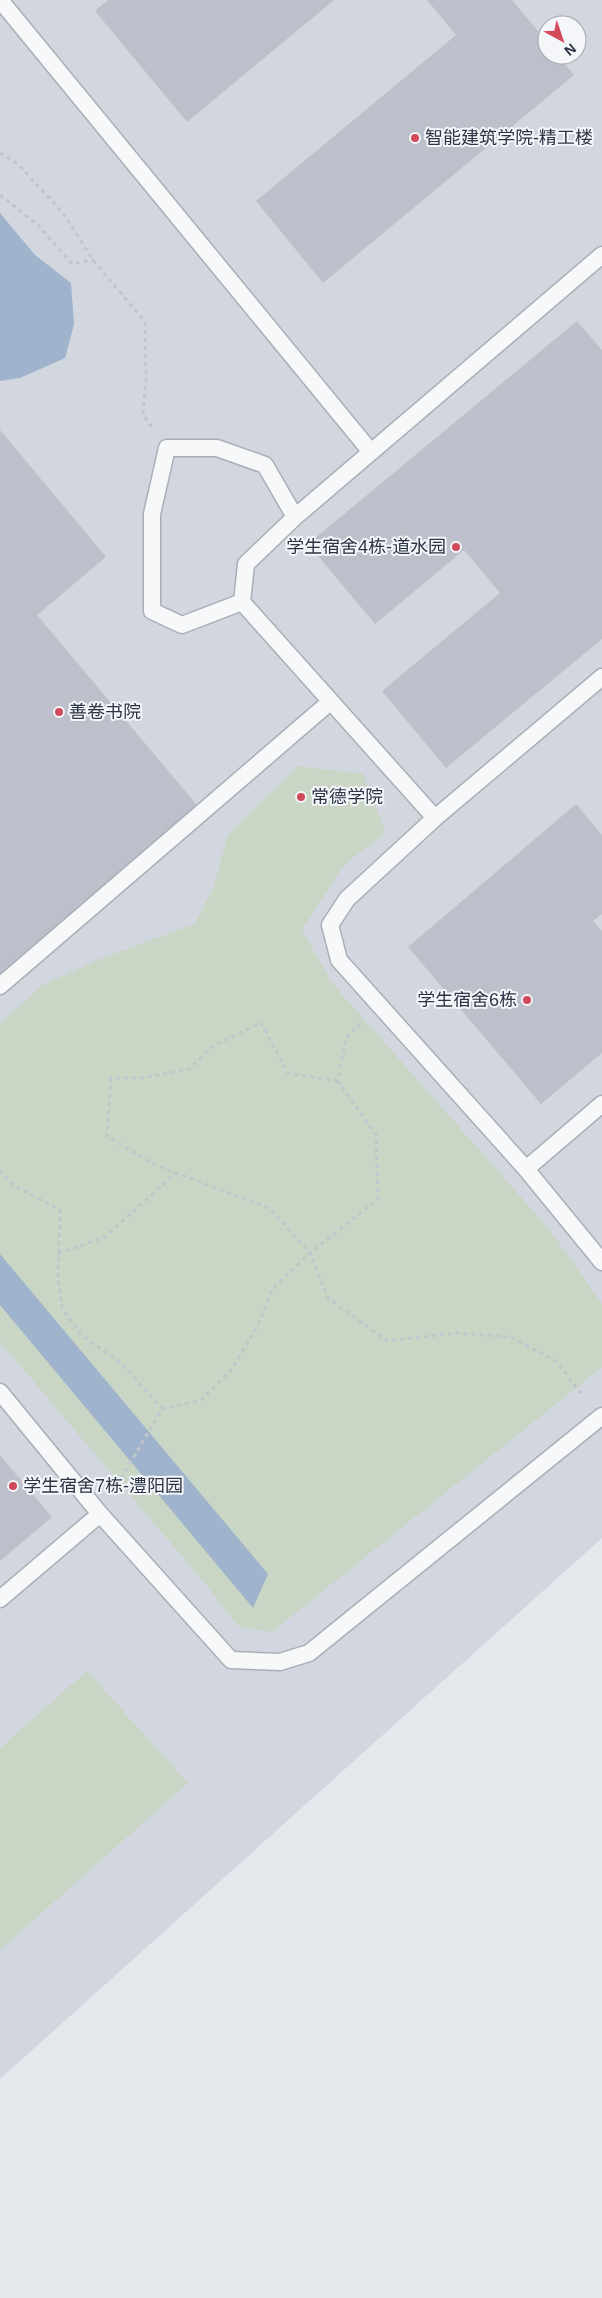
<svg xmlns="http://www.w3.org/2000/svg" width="602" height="2298" font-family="Arial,'Noto Sans SC',sans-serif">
<rect width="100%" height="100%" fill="#e4e7ec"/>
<path fill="#d2d6de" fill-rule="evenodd" d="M0 0H602V1538L0 2079ZM547 25H577V55H547Z"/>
<path fill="#c9d6c5" d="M298 766 363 774 386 832 343 866 302 930 332 983 550 1230 602 1304V1367L272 1632 238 1626 203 1581 0 1342V1024L41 986 100 959 195 924 214 886 228 835Z
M87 1671 188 1783 0 1950V1748Z"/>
<path fill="#9fb4cc" d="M0 213 35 255 71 283 74 324 65 358 20 378 0 381Z
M0 1254 268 1574 253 1608 0 1305Z"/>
<path fill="#bbc0ca" d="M108 0H334L187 122 95 11Z
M427 0H512L547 42V55H557L574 75 323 283 256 201 456 35Z
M577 321 602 350V639L446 768 382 691 500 593 464 550 375 624 308 544Z
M0 430 106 557 37 615 201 810 0 978Z
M576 804 602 835V914L593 921 602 931V1053L541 1104 408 947Z
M0 1455 52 1517 0 1561Z"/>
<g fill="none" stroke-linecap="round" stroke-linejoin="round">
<defs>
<path id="lane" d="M0 0 371 452
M242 602 182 625 152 611V514L167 448H217L265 465 295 517
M602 677 435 818 347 899 330 925 339 960 526 1169 602 1262
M435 818 242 602 246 564 295 517 602 255
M0 986 330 702
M526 1169 602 1104
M0 1392 100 1514
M0 1599 100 1514 231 1660 280 1662 309 1653 602 1416"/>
</defs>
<use href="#lane" stroke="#a9aeb7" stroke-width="19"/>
<path stroke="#c2c5cb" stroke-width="3" stroke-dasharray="4 4" stroke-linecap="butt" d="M0 153 18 164 63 213 93 260 145 322 146 377 143 414 153 429
M0 195 38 225 72 264 93 260
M338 1081 288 1073 261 1023 215 1045 189 1069 142 1078H111L107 1136 155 1165 269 1208 310 1253 328 1298 387 1341 455 1333 511 1337 556 1361 584 1397
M0 1170 13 1185 60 1210 58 1279 62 1308 81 1335 121 1363 162 1409
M58 1254 105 1237 176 1173
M113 1492 162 1409 201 1400 232 1369 258 1325 273 1288 310 1253 378 1199 376 1135 338 1081 346 1038 363 1021"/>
<use href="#lane" stroke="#f7f8fa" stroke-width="16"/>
</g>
<g fill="#d1495b" stroke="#f4f6f9" stroke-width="2">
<circle cx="415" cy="138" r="5"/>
<circle cx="456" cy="547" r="5"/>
<circle cx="59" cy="712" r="5"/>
<circle cx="301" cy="797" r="5"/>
<circle cx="527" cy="1000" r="5"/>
<circle cx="13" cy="1486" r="5"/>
</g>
<g text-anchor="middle" stroke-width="4" stroke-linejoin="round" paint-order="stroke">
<g font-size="18" fill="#2b3445" stroke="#f4f6f9" text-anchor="start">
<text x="425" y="144">智能建筑学院-精工楼</text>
<text x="446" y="553" text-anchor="end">学生宿舍4栋-道水园</text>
<text x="69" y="718">善卷书院</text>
<text x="311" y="803">常德学院</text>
<text x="517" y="1006" text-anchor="end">学生宿舍6栋</text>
<text x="23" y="1492">学生宿舍7栋-澧阳园</text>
</g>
</g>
<g transform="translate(562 40) rotate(140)"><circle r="24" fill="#f4f6f9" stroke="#a4a8b1"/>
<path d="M0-4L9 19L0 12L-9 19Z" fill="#d1495b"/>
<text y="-8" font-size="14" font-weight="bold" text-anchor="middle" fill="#2b3445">N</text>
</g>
</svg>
